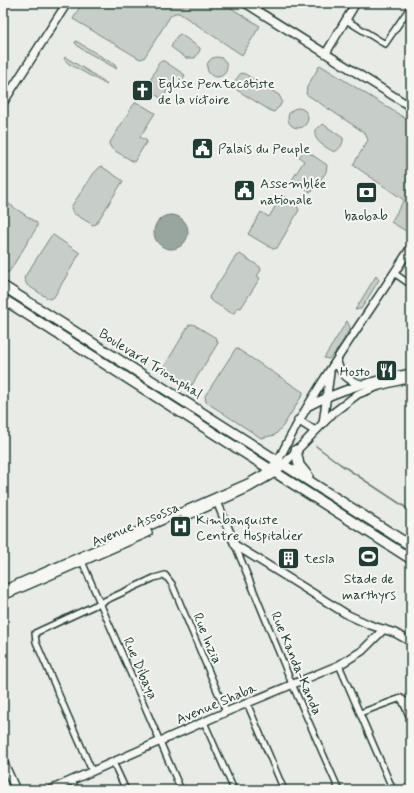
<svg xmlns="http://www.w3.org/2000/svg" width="414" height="793" font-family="Mynerve,sans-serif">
<rect width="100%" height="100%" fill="#e9ebe7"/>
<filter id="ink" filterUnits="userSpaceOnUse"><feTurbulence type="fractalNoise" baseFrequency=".025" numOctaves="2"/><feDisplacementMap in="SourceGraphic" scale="8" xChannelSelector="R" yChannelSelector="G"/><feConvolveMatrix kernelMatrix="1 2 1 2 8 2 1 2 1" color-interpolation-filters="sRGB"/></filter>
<g filter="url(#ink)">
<path fill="#c7cec9" stroke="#73867e" d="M82 3H223L260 26 242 55 179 13H175L171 15 144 58 140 59 73 19Z
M180 34 200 48V50L195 58H186L171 47 177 36Z
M76 41 115 65 117 69 80 48 75 43Z
M65 57 104 81 107 85 69 64 64 59Z
M207 67a10 10 0 1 1 20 0a10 10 0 1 1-20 0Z
M160 61H164L185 75 182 82 175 78 162 99 150 91 148 85Z
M320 65 411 122V223L406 231 391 222 404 200 353 165 368 140 365 133 306 94 307 87Z
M241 73 245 74 279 95 282 101 280 106 274 112 271 111 237 90 234 82Z
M135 103H138L155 113 140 137 147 141 134 162 112 149 109 144 132 107Z
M288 118a10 10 0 1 1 20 0a10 10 0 1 1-20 0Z
M323 124 343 138C344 144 339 150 334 152 326 147 313 142 315 130Z
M305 150 327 165 326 172 313 191 310 192 292 180 304 161 299 157Z
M101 166 123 181 96 224 93 225 73 213 71 207 94 173Z
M282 195 296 204 299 210 277 248 273 249 248 234 261 212 269 217Z
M3 200 37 223V227L9 272 5 273 3 272Z
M53 235 80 253 54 297 49 299 27 285 24 278 51 236Z
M240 254 260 267 261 270 257 276 260 278 241 308 238 307 234 313H231L210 300 209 297 236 256Z
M376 276 379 280 361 309 355 310Z
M347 321 350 327C346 337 338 351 329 359L324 358Z
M193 324 216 338 218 343 195 380 192 385 186 386 168 374 164 367 189 325Z
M236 348 303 392V394L283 426 275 435 261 438 206 402 205 396Z"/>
<path fill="#99a6a0" stroke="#687c75" d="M154 232a17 17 0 1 1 34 0a17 17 0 1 1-34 0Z"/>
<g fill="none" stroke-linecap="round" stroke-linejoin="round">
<path stroke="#687c75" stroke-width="1.5" d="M316 446 340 464 411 511"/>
<defs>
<path id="street" d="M347 3 353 7
M346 20 385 44 411 6
M394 273 411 285
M235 545 292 684 339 790
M81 559 181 790
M339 665 393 790
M401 698 411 720
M402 699 411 704
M247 703 284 790
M360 713 401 698
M204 722 234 790
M113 762 126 790
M92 771 36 642 35 633 154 578 165 575 172 584 226 712
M72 780 76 790"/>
<path id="secondary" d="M245 3 411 107
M326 53 356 3
M3 103 67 3
M337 361C339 373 349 381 361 384
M307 407C340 389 375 380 411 373
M298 420 315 431
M323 423 330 373
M216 499 235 545 348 615 370 625 395 633 411 642
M185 517 249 488 275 473 333 413 358 394 379 386 411 378
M3 590 248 483 264 474 278 461C315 385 366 318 411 247
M3 596 148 533
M3 761 16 790
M50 790 226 712 339 665 362 651 384 629"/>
<path id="highway" d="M3 286 411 546
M3 299 411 559
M296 450 299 465 308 476"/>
</defs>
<use href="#street" stroke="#1f3d34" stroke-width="8"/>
<use href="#secondary" stroke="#1f3d34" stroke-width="10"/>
<use href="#highway" stroke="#1f3d34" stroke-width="12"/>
<use href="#street" stroke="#f6f6f2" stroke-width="5"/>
<use href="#secondary" stroke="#f6f6f2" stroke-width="7"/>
<use href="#highway" stroke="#f6f6f2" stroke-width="9"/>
</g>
</g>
<defs>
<symbol id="church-square" viewBox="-11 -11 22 22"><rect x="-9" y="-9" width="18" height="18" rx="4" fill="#1f3d34" stroke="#f6f6f2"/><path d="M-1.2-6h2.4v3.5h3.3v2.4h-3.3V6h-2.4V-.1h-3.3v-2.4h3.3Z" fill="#fff"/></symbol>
<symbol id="civic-square" viewBox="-11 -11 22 22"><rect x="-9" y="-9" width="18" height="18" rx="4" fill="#1f3d34" stroke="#f6f6f2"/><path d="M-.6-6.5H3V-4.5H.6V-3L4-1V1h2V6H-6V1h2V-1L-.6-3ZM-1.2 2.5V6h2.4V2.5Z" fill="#fff"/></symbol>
<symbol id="bank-square" viewBox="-11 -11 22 22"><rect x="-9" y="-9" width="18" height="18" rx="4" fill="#1f3d34" stroke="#f6f6f2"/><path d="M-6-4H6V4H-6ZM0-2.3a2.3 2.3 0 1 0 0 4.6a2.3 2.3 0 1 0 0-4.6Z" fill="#fff"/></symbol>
<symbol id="restaurant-square" viewBox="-11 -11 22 22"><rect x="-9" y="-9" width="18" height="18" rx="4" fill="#1f3d34" stroke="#f6f6f2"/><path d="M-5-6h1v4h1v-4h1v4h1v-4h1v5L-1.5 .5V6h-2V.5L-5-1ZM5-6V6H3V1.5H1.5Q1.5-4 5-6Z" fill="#fff"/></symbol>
<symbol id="hospital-square" viewBox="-11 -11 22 22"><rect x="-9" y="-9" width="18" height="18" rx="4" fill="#1f3d34" stroke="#f6f6f2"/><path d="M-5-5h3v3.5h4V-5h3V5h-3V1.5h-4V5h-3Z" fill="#fff"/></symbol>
<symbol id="stadium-square" viewBox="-11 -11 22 22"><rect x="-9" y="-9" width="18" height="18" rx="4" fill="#1f3d34" stroke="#f6f6f2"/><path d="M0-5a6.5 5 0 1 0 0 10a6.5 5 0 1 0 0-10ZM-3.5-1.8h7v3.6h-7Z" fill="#fff"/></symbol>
<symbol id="building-square" viewBox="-11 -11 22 22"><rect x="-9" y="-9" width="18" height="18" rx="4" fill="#1f3d34" stroke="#f6f6f2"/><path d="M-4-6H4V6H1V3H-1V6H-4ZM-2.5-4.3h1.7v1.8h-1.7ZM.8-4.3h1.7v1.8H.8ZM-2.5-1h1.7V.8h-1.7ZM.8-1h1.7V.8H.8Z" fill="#fff"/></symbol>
</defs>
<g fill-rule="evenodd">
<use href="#church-square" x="130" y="78" width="25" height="25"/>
<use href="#civic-square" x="190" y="136" width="25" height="25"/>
<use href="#civic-square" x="232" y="178" width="25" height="25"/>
<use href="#bank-square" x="354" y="180" width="25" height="25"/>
<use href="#restaurant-square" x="374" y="358" width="25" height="25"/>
<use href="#hospital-square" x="168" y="514" width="25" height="25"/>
<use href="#stadium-square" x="356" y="544" width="25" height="25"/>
<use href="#building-square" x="276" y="546" width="25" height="25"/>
</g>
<g text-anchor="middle" stroke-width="4" stroke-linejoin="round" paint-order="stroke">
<g font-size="14" fill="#1f3d34" stroke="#f6f6f2" text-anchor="start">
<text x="158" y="88">Eglise Pentecôtiste<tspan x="158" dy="16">de la victoire</tspan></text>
<text x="218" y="153">Palais du Peuple</text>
<text x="260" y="188">Assemblée<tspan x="260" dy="16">nationale</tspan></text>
<text x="366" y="220" text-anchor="middle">baobab</text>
<text x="370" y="376" text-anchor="end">Hosto</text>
<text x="196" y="524">Kimbanguiste<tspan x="196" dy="16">Centre Hospitalier</tspan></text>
<text x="304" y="563">tesla</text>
<text x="369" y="583" text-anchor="middle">Stade de<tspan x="369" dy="16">marthyrs</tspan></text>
</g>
<g font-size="14" fill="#1f3d34" stroke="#f6f6f2">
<text transform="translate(151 363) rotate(32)" y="5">Boulevard Triomphal</text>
<text transform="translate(135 524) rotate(-23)" y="5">Avenue Assossa</text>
<text transform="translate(208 638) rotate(67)" y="5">Rue Inzia</text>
<text transform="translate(297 663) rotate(67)" y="5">Rue Kanda-Kanda</text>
<text transform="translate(141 668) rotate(66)" y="5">Rue Dibaya</text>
<text transform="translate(216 703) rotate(-23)" y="5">Avenue Shaba</text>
</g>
</g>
<rect width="414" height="793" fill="none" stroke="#f6f6f2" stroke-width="16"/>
<rect x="8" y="8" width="398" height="777" fill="none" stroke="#1f3d34" stroke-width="1.5" filter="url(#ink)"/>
</svg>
